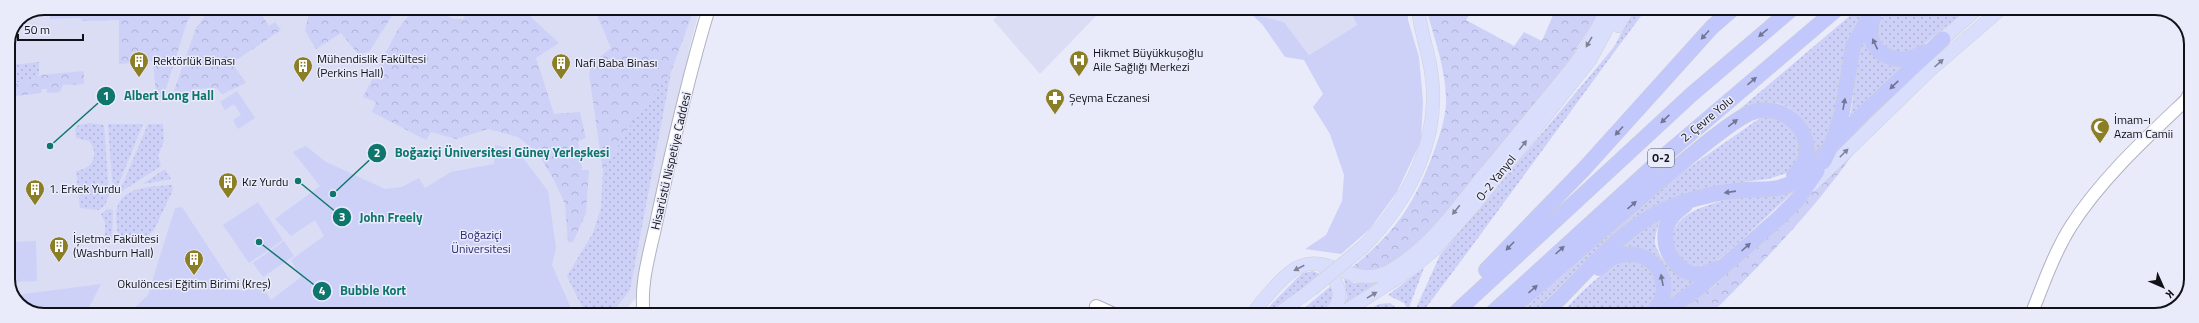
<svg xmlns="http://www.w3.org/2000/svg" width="2199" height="323" font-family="'Titillium Web',sans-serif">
<defs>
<pattern id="grass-dots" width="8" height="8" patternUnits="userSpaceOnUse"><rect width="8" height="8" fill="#cdd1f8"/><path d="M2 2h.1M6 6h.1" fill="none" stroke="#afb2d4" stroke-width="1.8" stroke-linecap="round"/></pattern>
<pattern id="forest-crowns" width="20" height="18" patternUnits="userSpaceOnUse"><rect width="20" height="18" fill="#cdd1f8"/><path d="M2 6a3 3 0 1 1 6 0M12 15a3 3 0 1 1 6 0" fill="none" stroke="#afb2d4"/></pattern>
</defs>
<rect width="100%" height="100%" fill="#e9ebfb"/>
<path fill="#daddf3" d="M44 8H700L689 49 684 84 646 244 636 297 622 315H40L18 304 8 283V44L18 19Z
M1006 8H1095L1097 15 1040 74 993 20Z
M1238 8H1349L1357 25 1309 55 1284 22 1251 14Z"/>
<path fill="url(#grass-dots)" d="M1634 8H1647C1573 107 1502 207 1428 305L1418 315H1413L1440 255 1614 47Z
M1859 8H1865L1849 37 1843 61 1840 94 1825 143 1811 160C1811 151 1812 137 1808 129 1798 106 1772 96 1749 106 1739 110 1729 119 1721 125Z
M1890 8H1969L1916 51 1896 54C1883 45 1877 40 1877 23Z
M1863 35C1876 53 1880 65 1904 67L1849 121C1856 93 1853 63 1863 35Z
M39 62V73L37 79 8 84V69L11 65Z
M671 72 630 290 610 315H586L567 276 593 233 601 208 603 171 631 124Z
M1769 116 1793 127 1801 142 1798 158 1787 173 1768 179 1725 184 1671 200 1633 220 1580 266 1533 315H1517L1674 178 1760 118Z
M90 123 104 125 109 195 105 205 99 210 80 208 76 171C93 169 100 154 89 141L76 138 75 129 78 125Z
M108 124H143L115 193 113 192Z
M148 124H163L164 141 158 156 161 166 119 193Z
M165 169 171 179 143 184Z
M172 185 173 190 154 230 147 237 118 240C118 231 115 217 117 208 124 185 152 187 172 185Z
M1794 191C1773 211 1753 230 1731 249 1726 253 1720 260 1714 262 1675 279 1654 234 1690 213 1704 205 1733 197 1749 196 1766 194 1777 198 1794 191Z
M108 209 113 210 112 240H105V223L101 214Z
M1663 215C1659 224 1655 232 1655 242 1655 246 1658 250 1659 253 1668 271 1682 278 1701 279L1664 308 1659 261 1614 255 1628 239Z
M1627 260C1658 267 1665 291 1644 315H1560C1580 294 1599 272 1627 260Z
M1424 268 1408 310 1404 303 1388 295Z
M1313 271 1320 274 1269 315H1261L1298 277 1303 273Z
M1344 278 1354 283H1382L1341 309 1347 298Z
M1332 285 1333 302C1321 318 1315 315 1296 315Z
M1390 303 1398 309 1399 315H1359L1379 304Z"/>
<path fill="url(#forest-crowns)" d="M49 8H196L187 22 163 98 156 96 153 61 119 64V20L82 21 81 18 50 19Z
M211 8H257L269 26 275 22 281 30 232 63 246 83 222 94 216 88 194 89 182 101 171 99 196 28Z
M310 8H397L369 52 358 54 341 33 316 49 305 31Z
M415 8H447L446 15 453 19H463L470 8H521L559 43 536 58 554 114 580 112 586 138 578 141 582 170H589L586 213 573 242H568L565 204 554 180 538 153 518 137 488 129 456 139 431 132 426 140 372 112 376 102 363 97 398 29Z
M594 8 694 9 671 72 631 124 603 171 589 74 592 63 611 48Z
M1426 8H1474L1466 20 1514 46 1524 32 1542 41 1556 8H1602L1571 58 1513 133 1429 237 1394 264 1369 273 1351 268C1394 234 1414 205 1433 154 1439 138 1445 120 1446 104 1447 72 1434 38 1426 8Z
M84 71V84L63 85 60 92 47 93V89H42L41 93 8 97V84L37 79 40 75Z
M1858 147C1813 212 1765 260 1710 315H1674L1714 286Z"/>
<path fill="#cdd1f8" d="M1349 8H1408V20L1419 57 1423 101 1421 141 1397 192 1370 229 1341 254 1305 249 1326 235 1342 201 1344 175 1330 134 1313 107 1323 94 1304 60 1285 57 1262 24 1251 14 1284 22 1309 55 1357 25Z
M237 91 255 118 238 129 233 120 241 115 234 104 225 110 220 102Z
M495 145 517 150 548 191 556 248 552 265 574 315H127L148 295 175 208 182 207 228 277 241 291 260 283 271 300 301 277 291 260 324 236 315 220 291 236 275 219 320 186 293 152 306 146 326 162 385 189 402 187 419 178 425 188 451 172 494 164Z
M258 202 283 240 249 263 223 225Z
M36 241 37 281 14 282 12 242Z
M284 241 294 256 263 277 253 263Z
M101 284 85 315C63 315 27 321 15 298L24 294Z"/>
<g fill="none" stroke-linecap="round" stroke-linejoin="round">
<defs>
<path id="secondary" d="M1096 306 1116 315
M644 315C639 284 651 249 657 219 672 148 688 77 709 8
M2031 315C2043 285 2054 253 2071 226 2102 178 2145 139 2186 100L2191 91"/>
<path id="primary" d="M1618 26 1628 8
M1943 39 1978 8
M1812 185 1928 72 2002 8
M1363 247C1409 201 1442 138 1431 71 1428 50 1420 30 1418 8
M1323 266C1338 281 1348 298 1328 315
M1252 315C1261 302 1286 271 1301 266 1331 254 1355 291 1391 270 1429 248 1455 211 1482 177 1513 140 1544 102 1575 64L1586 49 1608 8
M1277 315 1312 289
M1339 315 1410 270 1435 249 1477 202 1590 60 1618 8"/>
<path id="highway" d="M1874 15C1859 50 1895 71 1924 52
M1833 141 1842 112 1853 46 1874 8
M1685 205C1677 211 1668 218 1666 229 1662 251 1678 276 1701 274 1707 273 1714 269 1719 268
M1599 268C1603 265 1607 261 1611 259 1636 245 1668 264 1663 294 1662 302 1656 309 1651 315
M1486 270 1584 169 1712 27 1734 8
M1453 315 1692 94 1793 8
M1490 315 1669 152 1838 8
M1504 315C1559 269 1612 221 1667 175 1691 156 1718 131 1744 116 1784 93 1829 143 1794 175
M1543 315C1585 276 1622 223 1678 204 1698 197 1720 192 1741 190 1764 188 1778 193 1799 179L1866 111 1943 39
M1661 315 1700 287 1779 218 1797 200 1817 171"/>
</defs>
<use href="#secondary" stroke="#b0b2c0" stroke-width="14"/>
<use href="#primary" stroke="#cfd0d1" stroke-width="14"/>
<use href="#highway" stroke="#cfd0d1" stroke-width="16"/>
<use href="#secondary" stroke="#fff" stroke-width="12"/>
<use href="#primary" stroke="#dadefd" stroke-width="13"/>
<use href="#highway" stroke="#c2c8fb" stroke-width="15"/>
<defs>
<path id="primary-bridge" d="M1312 289 1363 247"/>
<path id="highway-bridge" d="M1823 162 1833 141"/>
</defs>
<use href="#primary-bridge" stroke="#cfd0d1" stroke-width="14" stroke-linecap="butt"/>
<use href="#highway-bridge" stroke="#cfd0d1" stroke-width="16" stroke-linecap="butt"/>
<use href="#primary-bridge" stroke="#dadefd" stroke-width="13"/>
<use href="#highway-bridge" stroke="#c2c8fb" stroke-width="15"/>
</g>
<defs><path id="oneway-solid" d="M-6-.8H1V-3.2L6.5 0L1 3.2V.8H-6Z"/></defs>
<g fill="#727694">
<use href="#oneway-solid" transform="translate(1763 33) rotate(140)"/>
<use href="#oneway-solid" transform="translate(1705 35) rotate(132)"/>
<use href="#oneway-solid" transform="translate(1875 44) rotate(-115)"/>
<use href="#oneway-solid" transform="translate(1752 81) rotate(-40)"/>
<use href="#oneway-solid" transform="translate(1894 85) rotate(136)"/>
<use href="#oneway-solid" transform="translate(1844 104) rotate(-80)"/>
<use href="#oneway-solid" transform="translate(1665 119) rotate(137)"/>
<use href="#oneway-solid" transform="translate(1733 123) rotate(-38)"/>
<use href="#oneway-solid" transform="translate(1619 131) rotate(132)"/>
<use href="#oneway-solid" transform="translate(1730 192) rotate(172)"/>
<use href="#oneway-solid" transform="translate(1632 205) rotate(-41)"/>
<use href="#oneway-solid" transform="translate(1510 246) rotate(134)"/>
<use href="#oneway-solid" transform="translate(1746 247) rotate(-42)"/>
<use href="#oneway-solid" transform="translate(1560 250) rotate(-42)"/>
<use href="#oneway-solid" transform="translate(1662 280) rotate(-101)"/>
<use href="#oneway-solid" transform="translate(1533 289) rotate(-41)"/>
</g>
<g fill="#808296">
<use href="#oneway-solid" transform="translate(1589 42) rotate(120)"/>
<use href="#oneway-solid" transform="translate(1939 63) rotate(-42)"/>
<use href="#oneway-solid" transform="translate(1523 145) rotate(-51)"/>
<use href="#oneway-solid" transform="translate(1844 153) rotate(-45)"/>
<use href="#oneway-solid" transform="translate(1456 210) rotate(129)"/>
<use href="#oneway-solid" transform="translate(1299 268) rotate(153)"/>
<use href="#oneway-solid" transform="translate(1372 295) rotate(-31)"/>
</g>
<defs>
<symbol id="hospital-pin" viewBox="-11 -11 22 30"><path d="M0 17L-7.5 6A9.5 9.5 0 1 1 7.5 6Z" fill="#8c7e24" stroke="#e9ebfb"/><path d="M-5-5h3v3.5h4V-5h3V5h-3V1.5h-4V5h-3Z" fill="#fff"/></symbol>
<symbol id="building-pin" viewBox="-11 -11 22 30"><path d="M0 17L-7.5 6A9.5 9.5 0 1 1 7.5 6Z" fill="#8c7e24" stroke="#e9ebfb"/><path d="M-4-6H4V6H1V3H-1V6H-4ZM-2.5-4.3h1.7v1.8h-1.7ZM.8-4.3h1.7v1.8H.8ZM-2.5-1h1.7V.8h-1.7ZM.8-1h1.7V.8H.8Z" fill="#fff"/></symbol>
<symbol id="pharmacy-pin" viewBox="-11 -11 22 30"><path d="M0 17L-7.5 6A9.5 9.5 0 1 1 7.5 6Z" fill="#8c7e24" stroke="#e9ebfb"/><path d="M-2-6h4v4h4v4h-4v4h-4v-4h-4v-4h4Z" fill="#fff"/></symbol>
<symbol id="mosque-pin" viewBox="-11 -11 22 30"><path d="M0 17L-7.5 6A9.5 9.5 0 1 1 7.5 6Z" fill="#8c7e24" stroke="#e9ebfb"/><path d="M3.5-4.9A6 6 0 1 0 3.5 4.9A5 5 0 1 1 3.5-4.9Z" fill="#fff"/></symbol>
</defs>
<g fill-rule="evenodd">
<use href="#hospital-pin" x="1068" y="49" width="22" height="30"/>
<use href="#building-pin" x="128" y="50" width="22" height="30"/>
<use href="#building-pin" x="550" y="52" width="22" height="30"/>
<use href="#building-pin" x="292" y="55" width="22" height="30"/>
<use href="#pharmacy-pin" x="1044" y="87" width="22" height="30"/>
<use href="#mosque-pin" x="2089" y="116" width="22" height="30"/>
<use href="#building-pin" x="217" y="171" width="22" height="30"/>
<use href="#building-pin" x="24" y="178" width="22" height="30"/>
<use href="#building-pin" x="48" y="235" width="22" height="30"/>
<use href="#building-pin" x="183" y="248" width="22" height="30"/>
</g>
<g text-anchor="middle" stroke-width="3" stroke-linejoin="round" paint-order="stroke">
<rect fill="#e9ebfb" stroke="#52535b" stroke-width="1" x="1648" y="149" width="26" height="18" rx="3"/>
<g font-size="11" font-weight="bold" fill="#111217">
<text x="1661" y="162">O-2</text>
</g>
<g font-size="12" fill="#111217" stroke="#e9ebfb" text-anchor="start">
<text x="1093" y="57">Hikmet Büyükkuşoğlu<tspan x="1093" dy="14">Aile Sağlığı Merkezi</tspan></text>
<text x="317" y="63">Mühendislik Fakültesi<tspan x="317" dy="14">(Perkins Hall)</tspan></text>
<text x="153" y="65">Rektörlük Binası</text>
<text x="575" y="67">Nafi Baba Binası</text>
<text x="1069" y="102">Şeyma Eczanesi</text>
<text x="2114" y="124">İmam-ı<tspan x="2114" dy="14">Azam Camii</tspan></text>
<text x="242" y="186">Kız Yurdu</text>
<text x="49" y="193">1. Erkek Yurdu</text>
<text x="73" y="243">İşletme Fakültesi<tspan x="73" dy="14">(Washburn Hall)</tspan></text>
<text x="194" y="288" text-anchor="middle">Okulöncesi Eğitim Birimi (Kreş)</text>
</g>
<g font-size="12" fill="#111217" stroke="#e9ebfb">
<text transform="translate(1707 119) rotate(-40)" y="4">2. Çevre Yolu</text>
<text transform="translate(671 161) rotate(-77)" y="4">Hisarüstü Nispetiye Caddesi</text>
<text transform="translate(1496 178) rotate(-51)" y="4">O-2 Yanyol</text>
</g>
<g font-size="12" fill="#2d2874" stroke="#e9ebfb">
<text x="481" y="239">Boğaziçi<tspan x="481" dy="14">Üniversitesi</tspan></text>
</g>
</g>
<path d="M0 0H2199V323H0ZM44 15H2155A29 29 0 0 1 2184 44V279A29 29 0 0 1 2155 308H44A29 29 0 0 1 15 279V44A29 29 0 0 1 44 15Z" fill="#e9ebfb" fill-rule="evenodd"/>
<path fill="none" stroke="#111217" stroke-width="2" d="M44 15H2155A29 29 0 0 1 2184 44V279A29 29 0 0 1 2155 308H44A29 29 0 0 1 15 279V44A29 29 0 0 1 44 15Z"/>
<path fill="none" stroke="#0f766e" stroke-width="1.5" d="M50 146L106 96M333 194L377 153M298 181L342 217M259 242L322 291"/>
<g fill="#0f766e" stroke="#e9ebfb" stroke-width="1.5">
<circle cx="50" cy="146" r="4"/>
<circle cx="333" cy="194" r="4"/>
<circle cx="298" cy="181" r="4"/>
<circle cx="259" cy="242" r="4"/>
<circle cx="106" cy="96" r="10"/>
<circle cx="377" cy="153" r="10"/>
<circle cx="342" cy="217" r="10"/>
<circle cx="322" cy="291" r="10"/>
</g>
<g font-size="12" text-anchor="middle" font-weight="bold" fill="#fff">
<text x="106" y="100">1</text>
<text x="377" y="157">2</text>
<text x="342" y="221">3</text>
<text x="322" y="295">4</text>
</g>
<g font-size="13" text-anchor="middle" font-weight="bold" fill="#0f766e" stroke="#e9ebfb" stroke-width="3" stroke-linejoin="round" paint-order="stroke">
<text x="169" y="100">Albert Long Hall</text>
<text x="502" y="157">Boğaziçi Üniversitesi Güney Yerleşkesi</text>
<text x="391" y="222">John Freely</text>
<text x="373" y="295">Bubble Kort</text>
</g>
<g transform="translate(2163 287) rotate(135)" stroke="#e9ebfb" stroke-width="3" paint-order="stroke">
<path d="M0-3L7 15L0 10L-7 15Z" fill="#111217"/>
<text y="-6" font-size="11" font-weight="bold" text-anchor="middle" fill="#111217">K</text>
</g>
<path d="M18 34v6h65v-6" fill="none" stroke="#111217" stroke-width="2"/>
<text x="24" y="34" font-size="12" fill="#111217" stroke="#e9ebfb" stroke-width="3" paint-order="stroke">50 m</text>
</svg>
